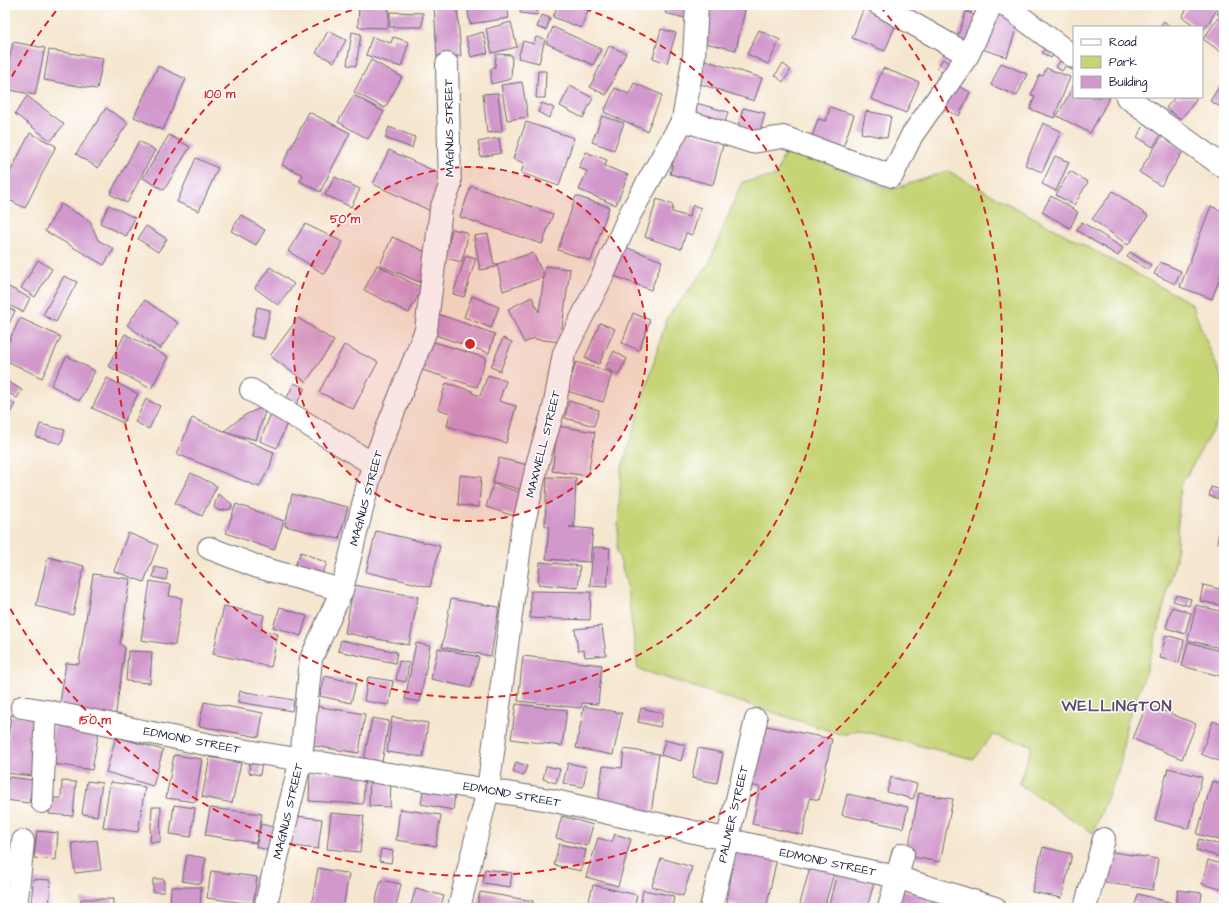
<svg xmlns="http://www.w3.org/2000/svg" width="1229" height="913" font-family="'Architects Daughter',sans-serif">
<rect width="100%" height="100%" fill="#fff"/>
<filter id="ink" filterUnits="userSpaceOnUse"><feTurbulence type="fractalNoise" baseFrequency=".025" numOctaves="2"/><feDisplacementMap in="SourceGraphic" scale="8" xChannelSelector="R" yChannelSelector="G"/><feConvolveMatrix kernelMatrix="1 2 1 2 8 2 1 2 1" color-interpolation-filters="sRGB"/></filter>
<filter id="wash" filterUnits="userSpaceOnUse"><feTurbulence type="fractalNoise" baseFrequency=".012" numOctaves="4" result="noise"/><feDisplacementMap in="SourceGraphic" scale="16" xChannelSelector="R" yChannelSelector="G"/><feGaussianBlur stdDeviation="0.9" result="paint"/><feColorMatrix in="noise" values="0 0 0 0 0 0 0 0 0 0 0 0 0 0 0 0 0 1.4 0 .05"/><feComposite in="paint" operator="in"/></filter>
<g filter="url(#wash)">
<rect width="100%" height="100%" fill="#f5e6cf"/>
<path fill="#c6d476" stroke="#747b58" d="M786 147 890 190 948 171 1191 303 1224 384V410L1180 487 1176 560 1146 673 1127 721 1120 766 1093 833 1019 784 1032 745 993 735 973 759 858 730 843 735 638 669 626 581 617 550 621 471 667 318 708 265 742 182 776 176Z"/>
<g id="blocks">
<path fill="#d198cc" d="M359 5H389L388 28 358 27Z
M434 5H457L461 56 437 57Z
M467 5H507L509 18 470 24Z
M521 5H538L537 15 520 13Z
M558 5H590L581 28 553 17Z
M667 5H692L689 19 665 13Z
M708 5H746L736 50 700 42Z
M865 5H900L903 6 885 51 852 38Z
M957 5H975L971 13Z
M981 5H1024L1007 57 956 41 966 12 977 16Z
M1189 5H1220L1203 31 1202 27H1197L1182 17Z
M1224 5V19L1217 14Z
M390 12 423 13 422 27H390Z
M542 15 550 18 546 30 537 27Z
M1218 18 1224 22V54L1203 39Z
M1164 21 1171 27H1159Z
M511 22 517 47 492 53 486 29Z
M553 27 601 49 593 65 546 43Z
M661 29 676 33 667 63 653 58Z
M759 30 780 40 768 64 747 54Z
M328 31 346 40 334 62 316 53Z
M352 32 361 34 356 66 347 65Z
M483 32 488 53 471 57 466 37Z
M372 37 391 43 393 37 409 42 401 67 366 55Z
M536 37 545 39 539 63 518 58 523 41 534 44Z
M13 42 45 48 35 95 5 89V82Z
M1047 45 1056 50 1051 58 1042 53Z
M609 46 626 53 606 95 590 87Z
M49 50 103 58 97 89 44 80Z
M496 54 512 55 511 79 491 84V69L495 67Z
M1063 57 1074 67 1072 70 1066 65 1062 71 1056 67Z
M943 59 952 66 945 75 937 68Z
M371 60 402 77 385 108 354 92Z
M704 60 762 78 754 101 697 83Z
M1001 63 1027 74 1017 96 991 85Z
M783 64 791 70 783 82 775 75Z
M158 66 186 79 163 130 134 117Z
M883 68 919 82 906 113 871 99Z
M1046 68 1070 77 1054 118 1030 109 1035 96 1031 95 1039 75 1043 76Z
M538 71H546L545 98H536Z
M940 77 970 92 959 116 928 102Z
M1224 79V109L1210 101Z
M522 82 528 117 507 120 501 85Z
M634 83 662 95 647 131 604 112 615 88 629 94Z
M1074 85V97H1110L1090 133 1057 116Z
M570 86 593 98 583 118 560 106Z
M498 93 502 131 487 133 483 94Z
M354 95 384 112 368 139 338 122Z
M27 96 64 124 51 141 15 114Z
M1175 97H1194L1197 99 1181 119 1166 108Z
M542 103 554 108 549 118 538 112Z
M696 103 728 112 724 126 692 117Z
M830 107 854 115 842 150 811 140 818 119 826 121Z
M106 108 128 123 98 168 76 154Z
M743 108 765 113 759 135 737 130Z
M866 111 891 116 887 138 861 133Z
M309 112 350 133 320 192 300 181 303 175 282 165Z
M602 116 624 123 614 150 592 142Z
M1147 121 1163 131 1153 147 1137 137Z
M526 122 574 138 559 186 521 173 524 163 513 159Z
M1043 123 1061 131 1042 172 1025 165Z
M389 127 415 137 412 148 385 138Z
M682 130 724 141 713 185 670 174Z
M30 133 56 146 25 208 5 198V182Z
M169 135 190 147 164 190 143 178Z
M1162 136 1184 150 1161 186 1139 172Z
M499 138 501 153 481 157 478 142Z
M139 141 155 150 127 203 110 194Z
M389 150 451 179 435 213 373 184Z
M586 152 607 160 605 166 628 175 616 205 579 190 587 171 579 168Z
M1055 156 1069 162 1056 191 1042 184Z
M196 158 218 168 199 211 177 202Z
M1070 171 1088 182 1074 205 1056 195Z
M335 177 360 189 351 207 325 195Z
M471 186 553 214 542 244 460 217Z
M1113 191 1148 216 1128 245 1092 219Z
M576 196 609 207 591 261 558 250Z
M1051 196 1078 212 1070 228 1042 212Z
M657 199 673 205 672 212 689 217 693 205 701 208 692 235 686 233 681 249 645 237Z
M61 204 90 221 98 240 114 249 104 265 45 231Z
M109 205 135 218 126 236 100 223Z
M1211 206 1224 212V267L1212 299 1180 287Z
M241 215 265 230 256 245 231 231Z
M1082 222 1123 248 1118 256 1076 230Z
M305 224 343 242 324 274 288 251Z
M146 226 167 239 158 252 138 239Z
M452 229 466 232 468 235 462 262 445 258Z
M488 234 494 265 497 264 496 267 480 270 474 236Z
M392 237 440 258 428 286 380 265Z
M620 245 662 261 651 290 609 274Z
M1130 252 1151 265 1148 270 1127 257Z
M533 253 544 276 545 266 570 269 560 342 535 339V338L524 343 508 309 532 297 539 312 544 277 503 291 497 264Z
M466 255 476 258 464 297 453 294Z
M38 260 52 269 35 297 21 288Z
M1160 262 1181 271 1175 284 1154 274Z
M377 265 422 288 409 313 364 290Z
M270 267 294 284 278 305 255 288Z
M64 276 77 282 56 322 43 315Z
M5 285 30 298 23 312 5 303Z
M472 296 499 307 491 328 464 317Z
M145 300 178 323 160 349 127 325Z
M5 306 15 311 5 332Z
M257 307 270 310 264 339 251 336Z
M633 313 650 320 639 350 622 343Z
M438 314 495 334 489 353 432 334Z
M20 318 61 337 42 378 5 360V349Z
M298 318 334 341 306 382 270 356Z
M600 323 615 329 599 364 585 358Z
M125 334 168 357 151 389 108 366Z
M503 338 512 342 500 371 491 367Z
M428 340 486 358 477 387 419 369Z
M344 345 378 362 353 409 319 392Z
M614 351 627 359 618 375 605 368Z
M67 356 95 371 79 401 51 385Z
M576 362 612 373 603 402 567 391Z
M488 375 506 381 499 401 516 406 506 443 447 426 450 413 438 409 446 383 472 391V393L480 396Z
M107 378 138 394 123 423 92 408Z
M5 380 22 390 17 398 5 391Z
M294 383 305 388 295 407 285 402Z
M5 398 15 404 5 422Z
M146 399 160 406 149 429 135 422Z
M569 401 599 410 594 426 565 418Z
M267 405 256 440 224 431 245 415Z
M272 411 289 418 277 448 260 441Z
M192 418 274 452 270 467 259 487 177 454Z
M40 424 65 430 61 444 36 437Z
M558 426 595 432 588 476 552 471Z
M499 458 528 465 522 490 493 482Z
M191 473 217 486 202 516 175 503Z
M460 475 481 477 479 507 458 505Z
M547 477 576 478 574 527H569L593 529 590 562 546 559 549 526H545Z
M493 484 533 496 526 520 486 507Z
M1211 487 1222 490 1220 499 1209 496Z
M218 494 232 504 231 509 219 511 214 507Z
M292 494 348 507 339 539 285 526Z
M236 504 284 521 274 550 226 533Z
M1224 517V544L1217 542Z
M376 531 440 546 430 587 366 572Z
M128 533 158 545 144 582 114 571Z
M593 547 610 548 607 587 590 586Z
M301 552 327 563 317 585 291 574Z
M48 557 84 566 73 615 36 606Z
M540 562 580 566 578 588 538 584Z
M155 567 168 570 166 580 153 577Z
M93 574 130 579 120 644 125 648 115 719 59 710 66 663 79 664Z
M150 581 171 585 169 596 182 598 175 645 141 640Z
M354 585 418 597 409 645 345 633Z
M1203 585 1224 590V606L1200 601Z
M531 591 591 592 590 620 530 618Z
M1176 595 1191 599 1189 606 1173 601Z
M451 599 499 607 491 656 442 647Z
M1196 605 1224 612V649L1188 640Z
M224 606 264 615 261 630 278 634 271 667 213 654Z
M280 607 307 616 301 636 273 627Z
M1172 607 1191 613 1185 634 1166 628Z
M602 626 606 655 585 657 584 650 578 651 575 629Z
M1166 635 1184 640 1179 663 1160 658Z
M341 640 397 652 395 663 338 651Z
M1188 642 1224 652V677L1182 666Z
M416 643 430 646 420 702 405 699Z
M438 648 479 657 471 688 431 679Z
M128 651 152 652 150 683 126 681Z
M523 656 602 665 598 704 582 703 581 708 518 701Z
M399 661 409 663 406 682 396 680Z
M325 676 356 683 351 703 320 696Z
M368 677 393 681 389 705 364 701Z
M240 691 294 700 292 711 238 702Z
M204 702 263 713 259 737 199 726Z
M516 704 567 710 562 746 511 739Z
M1147 704 1196 724 1182 759 1133 739Z
M315 706 365 714 359 753 308 745Z
M584 706 622 713 613 755 576 748Z
M641 708 663 713 660 727 638 722Z
M11 715 39 718 32 776 5 773V762Z
M392 717 428 723 423 757 387 752Z
M372 718 389 721 382 762 364 759Z
M1213 721 1224 725V763L1201 754Z
M54 724 99 730 92 770 48 763Z
M762 725 832 739 819 800 810 798 803 835 752 824 760 787 749 785Z
M116 737 163 750 153 786 106 772Z
M665 740 685 745 681 761 661 755Z
M698 748 723 753 717 783 692 778Z
M624 749 659 754 651 814 597 808 603 766 622 768Z
M174 755 202 759 195 802 166 798Z
M210 757 241 763 232 803 202 797Z
M250 760 262 761 260 775 249 773Z
M516 762 527 766 523 776 513 772Z
M568 763 587 767 583 787 563 783Z
M546 766 560 769 556 783 543 779Z
M1168 768 1202 777 1189 829 1155 820Z
M310 772 365 774 363 804 309 801Z
M370 776 391 777 390 807 369 806Z
M8 777 33 780 29 803 5 800Z
M891 777 917 784 913 799 887 792Z
M62 781 76 782 73 816 49 814 50 798H61Z
M87 781 102 783 97 816 82 814Z
M1212 781 1224 784V841L1197 834Z
M110 782 145 787 138 832 103 827Z
M423 791 455 796 453 810 421 804Z
M919 793 953 799 940 862 907 856Z
M847 794 908 807 903 828 842 815Z
M174 805 195 808 191 837 170 834Z
M152 807H161L160 842H150Z
M210 808 262 814 256 843 205 835Z
M400 809 441 815 436 846 396 840Z
M331 813 364 816 360 852 327 849Z
M295 816 322 819 318 849 292 846Z
M562 816 593 825 587 846 556 838Z
M261 824 277 828 271 851 256 847Z
M37 831 58 833 56 860 34 858Z
M615 834 631 839 618 886 586 877 598 838 612 842Z
M1199 839 1224 846V858L1196 850Z
M97 840 101 870 75 873 72 843Z
M559 844 586 850 581 871 554 865Z
M1043 847 1072 854 1062 898 1032 892Z
M381 849 393 851 391 863 379 861Z
M1107 851 1158 859 1153 890 1102 882Z
M735 852 777 858 766 908H749L727 902Z
M187 855 206 858 201 884 182 881Z
M661 858 692 867 683 896 652 886Z
M1208 860 1224 865V890L1202 884Z
M811 863 835 869 824 908H799Z
M318 868 349 874 343 908H311Z
M485 869 512 873 510 887 483 883Z
M211 871 257 877 253 904 207 898Z
M837 873 874 883 867 908H828Z
M33 879 51 880 49 908H31Z
M153 879H164V892H153Z
M381 880 401 884 396 906 400 908H374Z
M593 885 637 895 634 908H587Z
M171 887H201L200 908H170Z
M416 888 444 896 440 908H410Z
M890 888 957 902 956 908H886Z
M643 890 674 896 672 908H640Z
M1178 890 1202 893 1200 908H1175Z
M480 892 533 901 532 908H477Z
M1138 894 1172 903 1171 908H1134Z
M81 899H113V908H81Z"/>
</g>
</g>
<g filter="url(#ink)">
<use href="#blocks" fill-opacity="0" stroke="#6c676f" stroke-width="1"/>
<g fill="none" stroke-linecap="round" stroke-linejoin="round">
<defs>
<path id="street" d="M880 5 968 55
M1005 5 1074 57
M1127 97 1224 167
M683 120 752 142 783 137 892 176 912 135 968 55 991 5
M251 390 373 464
M209 548 258 567 342 590
M22 707 46 711 210 745 550 800 896 877 995 908
M42 802 46 711
M16 908 23 841
M265 908 301 759 311 659 342 590 373 464 426 330 441 209 450 186 447 64
M459 908 488 790 522 531 538 461 554 408 564 353 604 273 630 214 683 120 694 56 697 5
M711 908 756 720
M889 908 903 854
M1085 908 1104 839"/>
</defs>
<use href="#street" stroke="#6c676f" stroke-width="24"/>
<use href="#street" stroke="#fff" stroke-width="22"/>
</g>
</g>
<circle cx="470" cy="344" r="177" fill="#d62828" fill-opacity=".12"/>
<g fill="none" stroke="#d62828" stroke-width="2" stroke-dasharray="7 5">
<circle cx="470" cy="344" r="177"/>
<path d="M573 5A354 354 0 1 1 367 5"/>
<path d="M6 87A531 531 0 0 1 60 6M880 6A531 531 0 1 1 6 601"/>
</g>
<g text-anchor="middle" stroke-width="3" stroke-linejoin="round" paint-order="stroke">
<g font-size="12" fill="#22223b" stroke="#fff">
<text transform="translate(449 128) rotate(-91)" y="4">MAGNUS STREET</text>
<text transform="translate(543 444) rotate(-76)" y="4">MAXWELL STREET</text>
<text transform="translate(366 498) rotate(-75)" y="4">MAGNUS STREET</text>
<text transform="translate(192 740) rotate(11)" y="4">EDMOND STREET</text>
<text transform="translate(512 794) rotate(10)" y="4">EDMOND STREET</text>
<text transform="translate(288 811) rotate(-77)" y="4">MAGNUS STREET</text>
<text transform="translate(733 814) rotate(-77)" y="4">PALMER STREET</text>
<text transform="translate(828 862) rotate(12)" y="4">EDMOND STREET</text>
</g>
<g font-size="16" font-weight="bold" letter-spacing="1" fill="#5f4b6e" stroke="#fff">
<text x="1117" y="711">WELLINGTON</text>
</g>
</g>
<circle cx="470" cy="344" r="6" fill="#d62828" stroke="#fff" stroke-width="2"/>
<g font-size="12" text-anchor="middle" font-weight="bold" fill="#d62828" stroke="#fff" stroke-width="3" stroke-linejoin="round" paint-order="stroke">
<text x="220" y="98">100 m</text>
<text x="345" y="223">50 m</text>
<text x="95" y="724">150 m</text>
</g>
<rect width="1229" height="913" fill="none" stroke="#fff" stroke-width="20"/>
<rect x="1073" y="26" width="130" height="72" fill="#ffffff" stroke="#a7a7b1"/>
<rect x="1081" y="39" width="20" height="6" fill="#ffffff" stroke="#a7a7b1"/>
<text x="1109" y="46" font-size="12" fill="#22223b">Road</text>
<rect x="1081" y="56" width="20" height="12" fill="#c6d476" stroke="#a7a7b1"/>
<text x="1109" y="66" font-size="12" fill="#22223b">Park</text>
<rect x="1081" y="76" width="20" height="12" fill="#d198cc" stroke="#a7a7b1"/>
<text x="1109" y="86" font-size="12" fill="#22223b">Building</text>
</svg>
